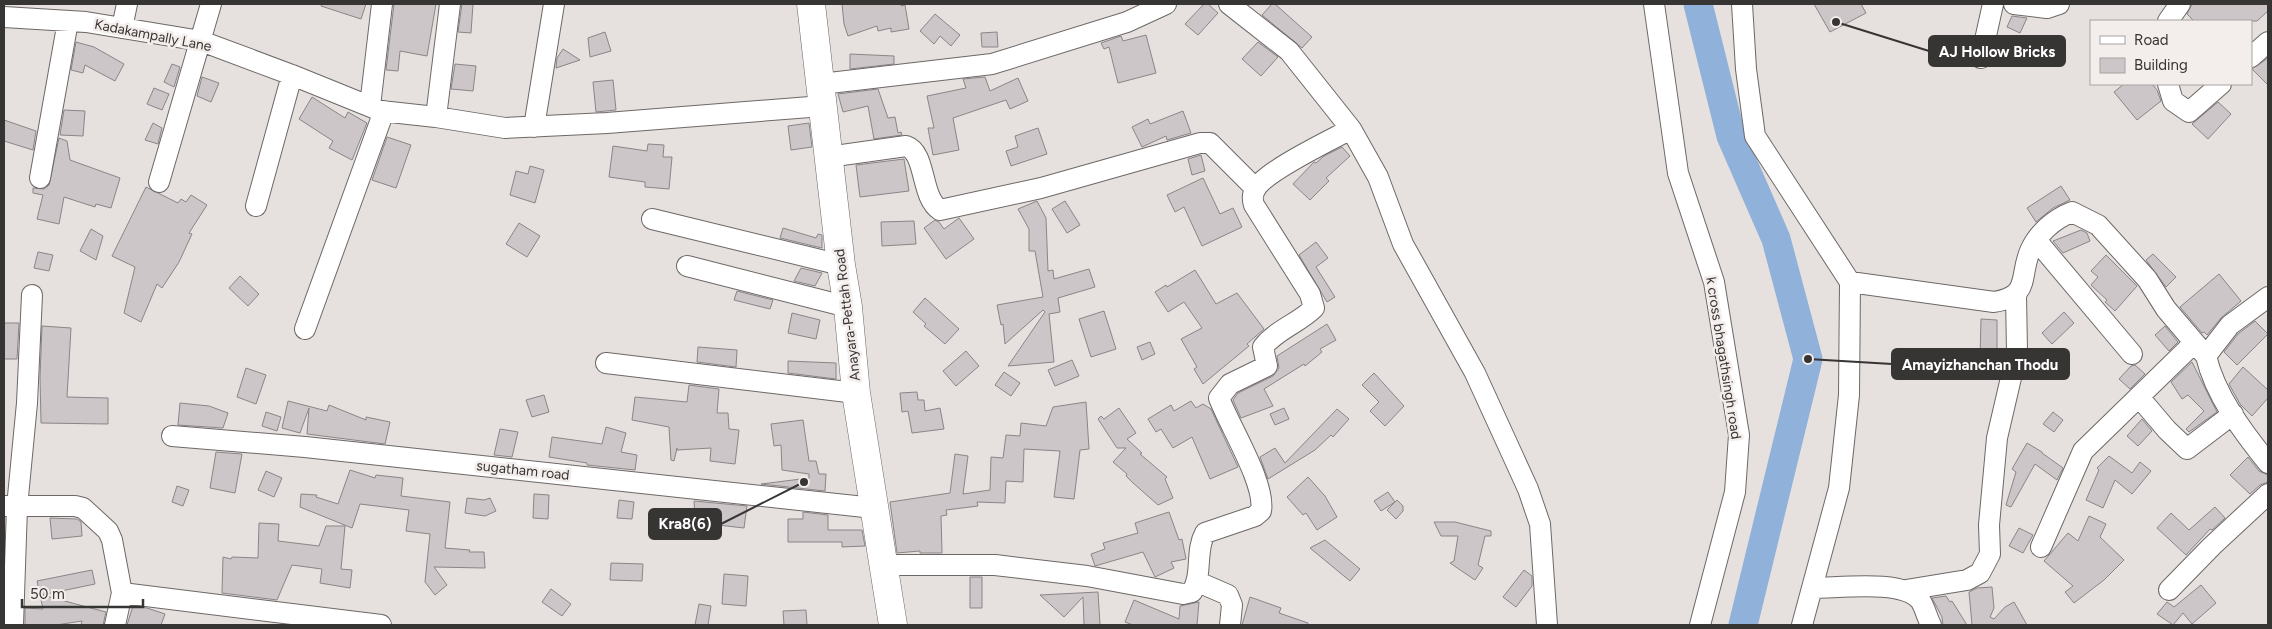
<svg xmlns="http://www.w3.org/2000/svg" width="2272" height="629" font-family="Figtree,sans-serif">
<rect width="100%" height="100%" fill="#e6e0de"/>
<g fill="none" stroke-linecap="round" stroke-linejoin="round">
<path stroke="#90b1da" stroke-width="29" d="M1698 4 1731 136 1776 239 1808 359 1743 625"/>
</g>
<path fill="#ccc6c9" stroke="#8a8587" d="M322 4H366L361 19 321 6Z
M394 4H436L427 56 400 51 398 71 386 70Z
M462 4H473L471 33 458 32Z
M842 4H901V6L905 5 909 29 891 32V28L878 31 877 26 848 36 844 24Z
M1204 4H1208L1218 13 1198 35 1185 24Z
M1272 4H1275L1312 37 1302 48 1262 15Z
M1814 4H1861L1866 13 1830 32Z
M2192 4H2268V11L2257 21H2194L2187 14Z
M935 14 960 35 951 46 940 36 934 44 920 31Z
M2012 16 2027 18 2020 33 2007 27Z
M605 32 611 51 590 57 588 38Z
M997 32 998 47H982L981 33Z
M1146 35 1156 73 1118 83 1109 47 1104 49 1101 43 1121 36 1123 41Z
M76 42 94 47 124 64 115 81 85 65 83 73 71 70Z
M1258 42 1278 57 1261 76 1242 59Z
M563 49 580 60 556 68 557 58Z
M850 54 894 56V64L850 69Z
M2268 58V85L2252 69Z
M172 64 180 67 174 87 164 82Z
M455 64 476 66 473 91 451 89Z
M202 77 219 83 211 102 197 96Z
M985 77 990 91 1018 78 1028 101 1010 109 1006 100 953 118 959 150 933 155 928 128H934L927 96 966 88 963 79Z
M613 80 616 110 596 112 593 82Z
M2124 84H2152L2157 90 2161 101 2137 120 2114 92Z
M154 88 169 94 162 110 147 104Z
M878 89 888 118 895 117 898 133 901 132 902 135 874 139 868 106 843 112 838 94Z
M312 97 345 118 348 112 367 123 352 160 329 148 333 141 299 119Z
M2218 102 2231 114 2208 139 2192 124Z
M64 110 85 111 83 136 60 135Z
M1183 111 1191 133 1167 140 1166 136 1142 147 1132 127 1148 119 1150 124Z
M4 120 36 131 33 150 4 141Z
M153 123 162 128 158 144 145 140Z
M809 123 812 147 791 150 788 126Z
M1038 128 1047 154 1011 166 1006 151 1018 147 1015 136Z
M387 137 411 145 396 188 372 180Z
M59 138 67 141 70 160 120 178 111 208 96 204 95 207 64 197 59 224 37 219 43 195 33 193V188L44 189 49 185Z
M648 144 664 145 663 157H672L669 189 645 187V182L609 177 613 146 647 151Z
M1342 147 1350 156 1326 178 1329 181 1310 200 1293 184 1314 162 1316 163 1324 156Z
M1201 155 1205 171 1192 175 1188 159Z
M904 159 909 191 860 197 856 165Z
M530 166 544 170 535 203 510 195 516 171 528 174Z
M1203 178 1220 214 1233 208 1242 227 1202 246 1184 207 1175 212 1167 195Z
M2061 186 2070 200 2053 208 2036 222 2027 208Z
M146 187 178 203 181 199 186 202 191 195 207 205 189 233 192 234 179 262 162 288 157 284 141 322 124 313 135 267 112 256Z
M1037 201 1046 218 1048 271 1053 270 1054 279 1089 269 1095 287 1058 298 1060 312 1049 314 1054 362 1008 366 1045 312 1043 310 1005 344 1003 324 1001 325 997 305 1043 297 1035 251H1029V229L1018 209Z
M1065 201 1080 225 1067 233 1052 209Z
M959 218 974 239 946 259 924 228 935 220 939 222 944 229Z
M914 221 916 244 882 246 881 222Z
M519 223 540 236 527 257 506 244Z
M783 228 816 238 818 234 822 235V248L780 238Z
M91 229 103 236 96 260 80 251Z
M2081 230 2087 233 2090 241 2063 253 2053 241Z
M1316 242 1328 258 1316 267 1335 297 1327 302 1299 255Z
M38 252 53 255 49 271 34 268Z
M2153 254 2176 277 2166 287 2146 260Z
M2106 255 2137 286 2115 311 2105 302 2107 300 2091 285 2098 277 2091 271Z
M801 268 822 273 815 286 794 281Z
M1195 270 1216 304 1237 293 1264 329 1247 344 1249 346 1203 384 1194 369 1197 367 1181 339 1202 328 1184 302 1168 312 1155 292 1166 285 1167 287Z
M2219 274 2241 301 2221 318 2207 335 2204 332 2202 333 2180 307Z
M240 276 259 294 248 306 229 288Z
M737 291 773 300 770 309 734 300Z
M925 298 959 329 945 344 924 326 926 324 913 312Z
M1104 311 1116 349 1091 357 1079 319Z
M2064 312 2074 323 2052 344 2042 333Z
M792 313 820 320 816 339 788 333Z
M1981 319 1997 320V358H1980Z
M2255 321 2268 334 2237 365 2224 352 2238 334Z
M4 323H19L17 359H4Z
M1327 324 1336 340 1320 349 1322 352 1305 366 1304 364 1264 389 1273 406 1241 418 1233 400 1238 393 1273 376 1279 368 1277 356Z
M42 326 71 328 67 397 108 398V424L41 423 40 377Z
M2165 326 2178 342 2169 351 2155 335Z
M1150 342 1155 354 1142 360 1137 347Z
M698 347 737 350 736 367 697 362Z
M966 351 979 366 956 386 943 371Z
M1072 360 1079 376 1055 386 1048 370Z
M788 361 836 363V379L788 373Z
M2192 362 2217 412 2189 432 2186 429 2204 411 2188 395 2182 399 2171 382Z
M2135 365 2145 374 2130 389 2119 379 2131 366Z
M2243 367 2268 390V398L2252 416 2240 404 2229 384Z
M246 368 266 375 256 404 237 397Z
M1004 372 1020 383 1011 396 995 385Z
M1374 373 1404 406 1385 426 1370 411 1379 402 1362 385Z
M689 385 719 389 717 413H728L729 429 739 430 735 464 710 461 711 448 677 450V448L674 461 671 460 669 427 632 420 635 397 687 402Z
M917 392 918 400H924L925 411 940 408 944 429 912 433 908 411 902 412 900 393Z
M544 395 549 412 532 417 526 400Z
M288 401 327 411 329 405 366 420V417L390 422 385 444 307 434 309 408 300 433 282 428Z
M1191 401 1196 408 1203 404 1211 409 1238 467 1210 479 1192 437 1173 448 1161 429 1156 432 1148 419 1171 405 1174 411Z
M1086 402 1089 449 1080 450 1074 499 1054 497 1060 451 1024 449 1023 482 1006 481 1005 503 977 502 978 506 946 510 947 515 941 516 942 553H920V551L897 553 890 502 950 493 955 454 968 456 963 494 990 490 991 457 1003 458 1006 435 1020 436 1021 423 1046 426 1053 407Z
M180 403 209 406 228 413 223 428 178 425Z
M1119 408 1136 433 1127 439 1142 453 1140 454 1167 477 1165 479 1173 498 1158 505 1132 482 1126 476 1127 474 1113 462 1126 448H1117L1098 419 1101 416 1104 419Z
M1284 408 1289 419 1275 425 1270 414Z
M1337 409 1349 419 1333 437 1331 435 1315 450 1268 479 1260 457 1275 448 1285 463Z
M266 412 281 417 277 431 262 426Z
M2053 412 2063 420 2054 432 2043 424Z
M2142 419 2152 431 2138 446 2127 436Z
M803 420 809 461H816L819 474H826L825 491 761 484 809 478V474L782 470 781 445 774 446 771 424Z
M606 427 626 433 621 452 637 455 635 470 587 465V463L549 457 552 437 602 444Z
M500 429 518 432 512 457 494 455Z
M2027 443 2042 452V453L2063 468 2057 480 2035 464 2011 507 2006 505 2016 472 2012 469Z
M216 452 242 454 235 493 210 488Z
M2109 456 2132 473 2140 462 2151 471 2132 494 2115 480 2103 508 2086 500 2099 470 2097 468Z
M2248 457 2259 471 2268 475V482L2260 485 2250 494 2230 475Z
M350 470 375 478 376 475 403 478 401 496 450 502 445 548 470 550 469 552H484L485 568 434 567 447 585 435 595 425 582 430 534 406 531 409 510 360 504 352 528 300 507 301 494 317 495 316 497 338 504Z
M266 471 282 478 274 497 258 490Z
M1308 477 1325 496 1337 517 1317 530 1306 513 1303 515 1287 497Z
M177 486 189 490 183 506 172 502Z
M1388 492 1395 502 1381 511 1374 501Z
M534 494 549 495 548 519 533 518Z
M467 498 484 500 490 498 496 511 485 516 465 513Z
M619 500 634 502 632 519 617 518Z
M1397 500 1403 506V511L1396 519 1387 510Z
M694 501 747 506 744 528 718 525 696 528Z
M2215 507 2225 518 2212 530 2210 529 2186 555 2157 528 2171 513 2189 530Z
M803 512 828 515V530H862L865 546 842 547V542H788V519H803Z
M1169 512 1179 540 1182 539 1186 559 1171 562 1174 568 1155 577 1143 552 1095 566 1091 554 1105 549 1103 543 1138 533 1135 523Z
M2089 516 2106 524 2100 537 2124 560 2104 580 2074 603 2065 592 2073 586 2044 561 2068 533 2078 541Z
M50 518 77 519 81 522 82 536 52 539Z
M1434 522H1455L1491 531V536H1485L1478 565 1483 568 1475 580 1450 563 1454 561 1458 536H1441Z
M259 523 279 524 278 541 319 546 326 526H345L341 569 352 570 350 588 320 583 322 569 292 565 277 600 222 593 223 557 231 559 232 557 258 558Z
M2019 528 2033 535 2023 553 2009 546Z
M1325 540 1360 569 1350 581 1310 548Z
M611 563 643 564 642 581 610 580Z
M92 570 95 584 42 595 106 612 103 625H81L82 621 56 625H25V608L43 609 37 581Z
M1524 570 1532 576V586L1516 607 1503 597Z
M724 574 748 576 746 606 722 604Z
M970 577H982V608H970Z
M2201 585 2216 603 2192 624 2183 613 2173 625 2157 614 2167 602 2174 607Z
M1992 587 1994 608 1990 617 1994 619 2005 607 2014 602 2027 625H1972L1969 592 1977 588Z
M551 589 571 604 562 616 542 602Z
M1098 592 1100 625H1084L1083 597 1064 617 1040 595Z
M1946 596 1950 602 1952 601 1967 625H1943L1942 617 1932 598Z
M1250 597 1281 608 1279 613 1308 623V625H1242Z
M1134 600 1179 619 1180 606 1199 602 1197 625H1133L1125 622Z
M699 604 711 606 708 625H695Z
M133 606 147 608 165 614 161 625H127Z
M806 610 807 625H784L783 611Z"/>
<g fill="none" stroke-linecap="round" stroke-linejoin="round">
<defs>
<path id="street" d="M1229 4 1289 51 1351 129 1378 177 1403 244 1475 373 1528 489 1540 524 1547 625
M1654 4 1678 173 1714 282 1739 435 1735 492 1700 625
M1742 4 1746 69 1755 136 1850 282 1849 395 1839 488 1802 625
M2014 4 2047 8 2059 4
M4 17 86 22 201 41 292 75 381 111 436 117 505 128 607 123 823 106
M2168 21 2180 4
M122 28 127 4
M2251 57 2268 42
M1981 58 1993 4
M821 84 992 64 1127 22 1166 4
M2168 84 2173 101 2189 112 2221 84
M370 106 382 4
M436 117 450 4
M534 127 554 4
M828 157 906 146C927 153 920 197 940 210L1041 188 1200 143H1210L1255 188
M40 178 68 21
M159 182 211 4
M256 206 292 75
M652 219 841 265
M2037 241 2132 354
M687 266 848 307
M1850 282 1994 302C2031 296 2019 277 2030 251 2038 233 2054 219 2072 212L2098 225 2147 279 2166 309 2206 356
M2268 297 2230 325 2206 356C2215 395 2243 432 2268 463
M305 329 384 111
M606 363 856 393
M2139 397 2167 430 2187 449 2233 414
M172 436 305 447 874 508
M4 506H75L83 508 108 531 112 540 122 593 381 625
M2041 547 2083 451 2194 343
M885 565H995L1087 576 1183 594 1192 592C1203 574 1195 551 1205 533L1255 516 1261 511C1266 484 1230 427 1219 398L1230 384 1267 366 1263 347C1276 330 1299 323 1314 308L1310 294 1254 205C1252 199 1252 195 1255 190 1263 172 1331 140 1351 129
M1198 582 1228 595 1232 605 1230 625
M1813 588C1840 588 1902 579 1920 600 1925 607 1927 618 1931 625
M1906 590 1967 580 1980 573 1990 554 1989 525 1997 438 2017 352 2016 295
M2169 590 2212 546 2268 494
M13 625 17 507 27 403 32 295
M115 625 122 593"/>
<path id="secondary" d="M811 4 841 265 848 307 856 393 893 625"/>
</defs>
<use href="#street" stroke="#6d6866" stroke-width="22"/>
<use href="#secondary" stroke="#6d6866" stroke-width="29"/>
<use href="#street" stroke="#fff" stroke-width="20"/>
<use href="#secondary" stroke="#fff" stroke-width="28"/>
</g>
<g text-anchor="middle" stroke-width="5" stroke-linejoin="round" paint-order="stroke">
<g font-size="14" fill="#373434" stroke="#f3edeb">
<text transform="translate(153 35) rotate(11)" y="5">Kadakampally Lane</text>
<text transform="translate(847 315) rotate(-97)" y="5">Anayara-Pettah Road</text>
<text transform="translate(1724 358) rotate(81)" y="5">k cross bhagathsingh road</text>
<text transform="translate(523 470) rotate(6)" y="5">sugatham road</text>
</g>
</g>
<path fill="none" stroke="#373434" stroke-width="2" d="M1836 22L1929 51M1808 359L1892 364M804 482L721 524"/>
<g fill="#373434" stroke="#f3edeb" stroke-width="2">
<circle cx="1836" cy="22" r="5"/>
<circle cx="1808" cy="359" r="5"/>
<circle cx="804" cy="482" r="5"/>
</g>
<g fill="#373434" stroke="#373434" stroke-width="2">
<rect x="1929" y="36" width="136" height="30" rx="5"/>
<rect x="1892" y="349" width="177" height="30" rx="5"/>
<rect x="649" y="509" width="72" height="30" rx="5"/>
</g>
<g font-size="15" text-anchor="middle" font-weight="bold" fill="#fff">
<text x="1997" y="57">AJ Hollow Bricks</text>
<text x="1980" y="370">Amayizhanchan Thodu</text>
<text x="685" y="529">Kra8(6)</text>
</g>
<rect width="2272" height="629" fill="none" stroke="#373434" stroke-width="10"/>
<rect x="2090" y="20" width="162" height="65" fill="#f3edeb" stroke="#a8a3a2"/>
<rect x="2100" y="36" width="25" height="8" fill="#ffffff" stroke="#a8a3a2"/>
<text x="2134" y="45" font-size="15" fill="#373434">Road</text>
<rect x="2100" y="58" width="25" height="15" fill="#ccc6c9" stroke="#a8a3a2"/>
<text x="2134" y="70" font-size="15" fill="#373434">Building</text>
<path d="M22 599v8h121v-8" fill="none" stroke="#373434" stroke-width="2.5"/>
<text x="30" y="599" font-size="15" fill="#373434" stroke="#f3edeb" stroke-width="4" paint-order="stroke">50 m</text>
</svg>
